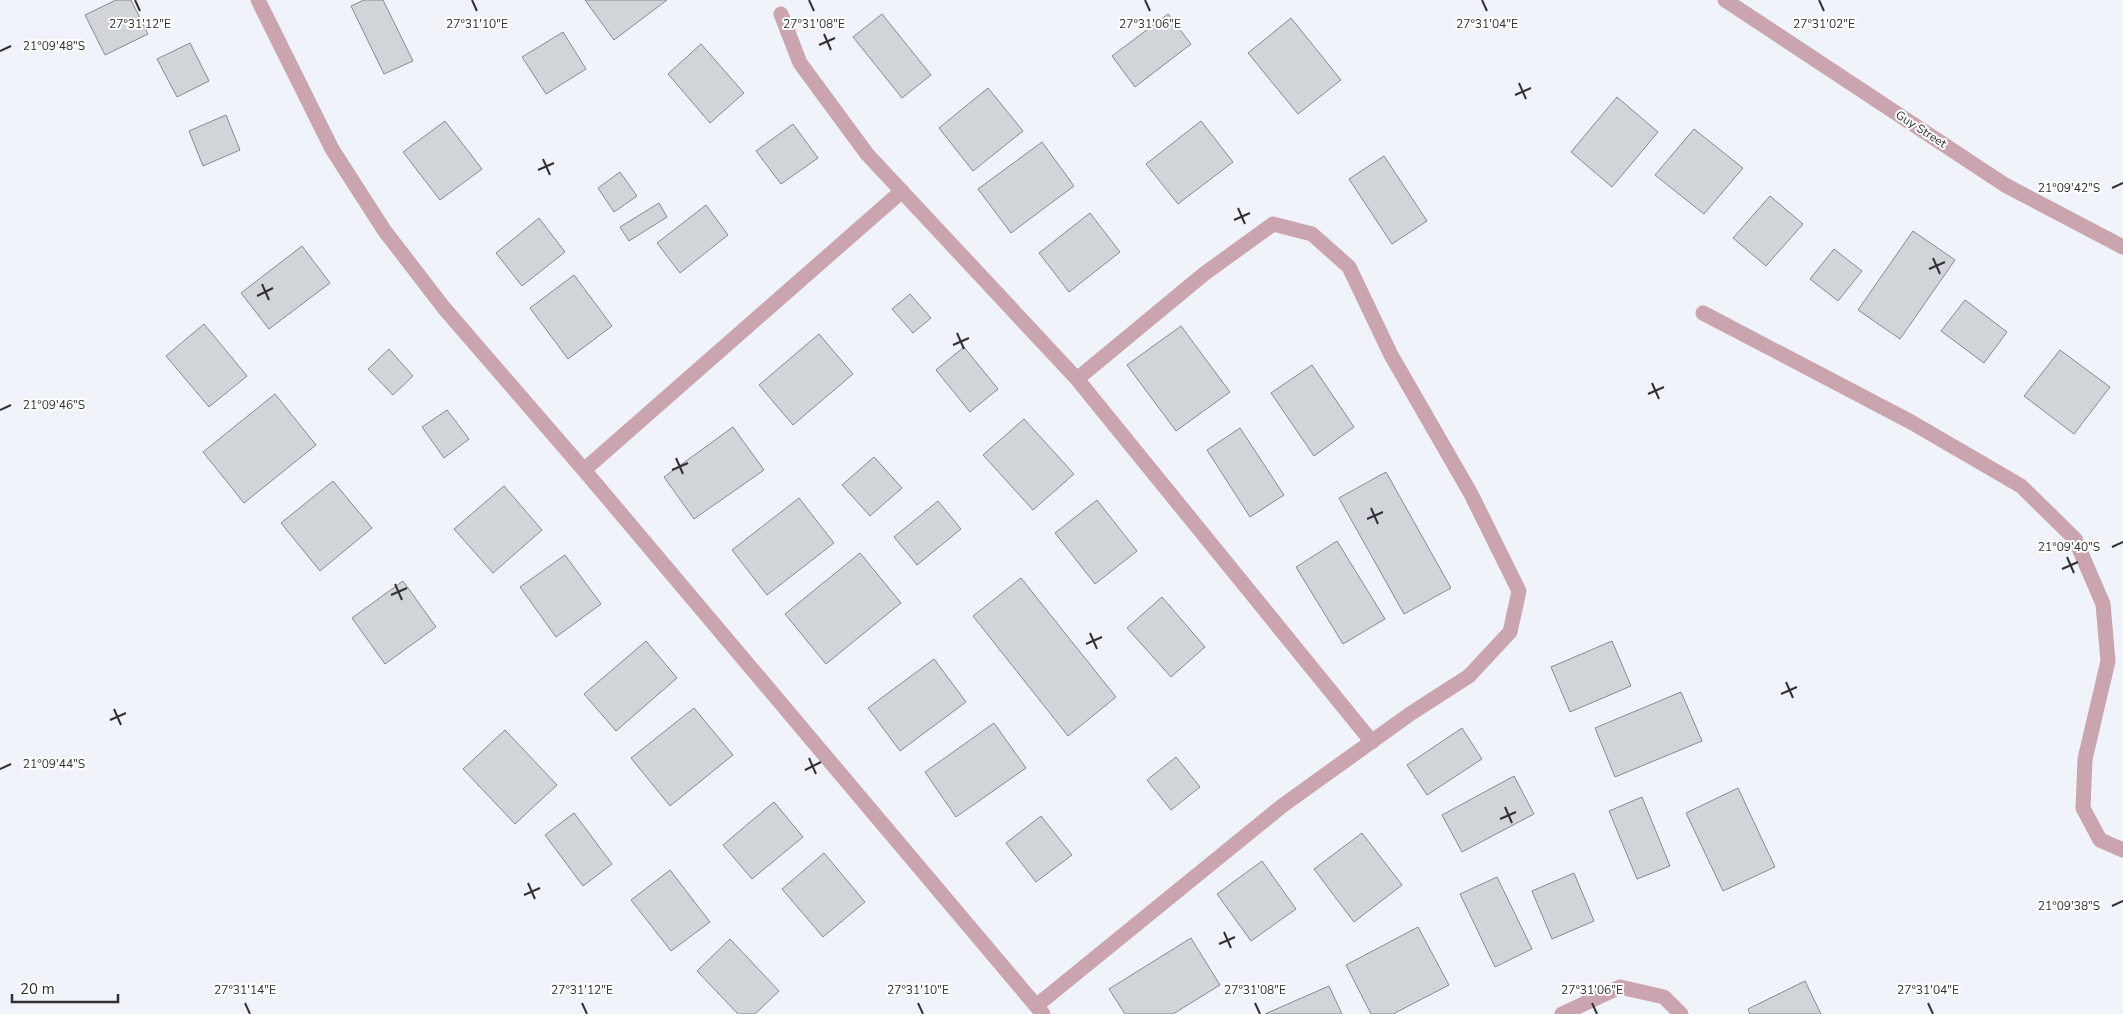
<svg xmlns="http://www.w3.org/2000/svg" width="2123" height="1014" font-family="'Nunito Sans',sans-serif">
<rect width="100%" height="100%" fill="#f0f3f9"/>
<path fill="#d1d5da" stroke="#878a8f" d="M116 0H131L148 34 105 55 85 15Z
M364 0H383L413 61 384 74 351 6Z
M585 0H667L614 40Z
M882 14 931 75 902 98 853 37Z
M1168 14 1191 44 1135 87 1112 56Z
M1291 18 1341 80 1298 114 1248 53Z
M563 32 586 69 546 94 522 57Z
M190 43 209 81 177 97 157 59Z
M701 44 744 93 710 123 668 74Z
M988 88 1023 131 973 171 939 128Z
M1617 97 1658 132 1612 187 1571 152Z
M226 115 240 150 203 166 189 131Z
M445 121 482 169 440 200 403 152Z
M1201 121 1233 162 1178 204 1146 164Z
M793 124 818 158 781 184 756 151Z
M1694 129 1743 168 1704 214 1655 175Z
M1042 142 1074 186 1011 233 978 189Z
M1384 156 1427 221 1392 244 1349 179Z
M620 172 637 196 614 212 598 188Z
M1770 196 1803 224 1766 266 1733 238Z
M659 203 667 217 629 241 620 227Z
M706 205 728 235 680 273 657 243Z
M1090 213 1120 252 1069 292 1039 253Z
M539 218 565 252 522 286 496 253Z
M1913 231 1955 260 1900 339 1858 310Z
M302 246 330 283 269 329 241 293Z
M1834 249 1862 271 1838 301 1810 279Z
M574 275 612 326 568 359 530 308Z
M910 294 931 318 913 333 892 309Z
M1965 300 2007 332 1984 363 1941 331Z
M204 324 247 376 209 407 166 356Z
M1181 326 1230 392 1176 431 1127 365Z
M819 334 853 374 793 425 759 385Z
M964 347 998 389 970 412 936 370Z
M389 349 413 376 393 395 368 369Z
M2060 350 2110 387 2074 434 2024 396Z
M1312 365 1354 427 1314 456 1271 393Z
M275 394 316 445 244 503 203 452Z
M447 410 469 439 444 458 422 427Z
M1024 419 1074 474 1033 510 983 455Z
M733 427 764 470 694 519 664 477Z
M1240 428 1284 495 1250 517 1207 450Z
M874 457 902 488 870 516 842 485Z
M1386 472 1451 588 1404 614 1339 498Z
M333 481 372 528 320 571 281 523Z
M504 486 542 530 493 573 454 529Z
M799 498 834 543 767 595 732 550Z
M1097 500 1137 551 1095 584 1055 533Z
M938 501 961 529 917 565 894 537Z
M1337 541 1385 619 1343 644 1296 567Z
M860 553 901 603 826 664 785 614Z
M565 555 601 604 556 637 520 587Z
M1021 578 1116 697 1068 736 973 616Z
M403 581 436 627 385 664 352 618Z
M1162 597 1205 647 1171 677 1127 628Z
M646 641 677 678 616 731 584 694Z
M1612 641 1631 686 1570 712 1551 667Z
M934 659 966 702 900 751 868 708Z
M1681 692 1702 741 1615 777 1595 728Z
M694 708 733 755 670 806 631 758Z
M994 723 1026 768 956 817 925 772Z
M1462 728 1482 759 1427 795 1407 765Z
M505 730 557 785 515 824 463 769Z
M1176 757 1200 787 1171 810 1147 780Z
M1514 776 1534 814 1462 852 1442 815Z
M1738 788 1775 867 1723 891 1686 813Z
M1642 797 1670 866 1637 879 1609 811Z
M774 802 803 837 752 879 723 845Z
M574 813 612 864 583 886 545 835Z
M1041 816 1072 855 1036 882 1006 843Z
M1362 833 1402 885 1354 922 1314 869Z
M824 853 865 902 823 937 782 889Z
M1262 861 1296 909 1251 941 1217 894Z
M670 870 710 922 671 951 631 900Z
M1574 873 1594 921 1552 939 1532 891Z
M1497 877 1532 949 1495 967 1460 894Z
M1418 927 1449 985 1393 1014H1371L1346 965Z
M1191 938 1220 985 1173 1014H1125L1109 989Z
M730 939 779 991 755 1014H738L697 971Z
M1805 981 1821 1014H1750L1748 1009Z
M1329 986 1342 1014H1265Z"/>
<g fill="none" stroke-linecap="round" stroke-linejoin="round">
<path stroke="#caa4ae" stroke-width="15" d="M258 0 332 149 384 230 444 308 584 470 1043 1014
M1725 0 2005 185 2123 247
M781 14 800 63 867 154 1077 379 1372 742
M1703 313 1911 422 2021 486 2075 539 2103 604 2108 661 2085 759 2083 808 2100 840 2123 850
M584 470 902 191
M1036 1006 1282 806 1410 714 1469 676 1510 632 1519 591 1471 494 1391 355 1349 267 1312 234 1273 224 1204 274 1077 379
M1562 1014 1620 987 1664 997 1681 1014"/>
</g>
<path fill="none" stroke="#2f3133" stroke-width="2" d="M135 0 140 11M472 0 477 11M809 0 814 11M1145 0 1150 11M1482 0 1487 11M1819 0 1824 11M824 34 831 50M819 45 835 38M0 51 11 46M1519 83 1526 99M1515 95 1531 88M543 159 550 175M538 170 554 163M2112 188 2123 183M1238 208 1245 224M1234 220 1250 213M1933 258 1940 274M1929 269 1945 262M262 284 269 300M257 296 273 288M957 333 964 349M953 345 969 338M1652 383 1659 399M1648 394 1664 387M0 410 11 405M676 458 683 474M672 470 688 463M1371 508 1378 524M1367 519 1383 512M2112 547 2123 542M2067 557 2074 573M2062 569 2078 562M395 584 402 600M391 595 407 588M1090 633 1097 649M1086 644 1102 637M1786 682 1793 698M1781 694 1797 687M114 709 121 725M110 720 126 713M809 758 816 774M0 769 11 764M805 770 821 762M1505 807 1512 823M1500 819 1516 812M528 883 535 899M524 895 540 888M2112 906 2123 901M1224 932 1231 948M1219 944 1235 937M245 1003 250 1014M582 1003 587 1014M918 1003 923 1014M1255 1003 1260 1014M1592 1003 1597 1014M1928 1003 1933 1014"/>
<g text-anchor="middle" stroke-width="4" stroke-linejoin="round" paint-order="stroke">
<g font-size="12" fill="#2f3133" stroke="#fff">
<text transform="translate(1921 129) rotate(33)" y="4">Guy Street</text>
</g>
</g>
<g font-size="12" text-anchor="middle" fill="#2f3133" stroke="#fff" stroke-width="4" stroke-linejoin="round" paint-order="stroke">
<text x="140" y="28">27°31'12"E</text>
<text x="477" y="28">27°31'10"E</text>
<text x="814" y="28">27°31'08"E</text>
<text x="1150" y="28">27°31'06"E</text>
<text x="1487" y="28">27°31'04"E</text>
<text x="1824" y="28">27°31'02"E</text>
<text x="54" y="50">21°09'48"S</text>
<text x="2069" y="192">21°09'42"S</text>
<text x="54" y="409">21°09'46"S</text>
<text x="2069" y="551">21°09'40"S</text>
<text x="54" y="768">21°09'44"S</text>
<text x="2069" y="910">21°09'38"S</text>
<text x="245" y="994">27°31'14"E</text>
<text x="582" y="994">27°31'12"E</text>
<text x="918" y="994">27°31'10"E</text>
<text x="1255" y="994">27°31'08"E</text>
<text x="1592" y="994">27°31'06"E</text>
<text x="1928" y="994">27°31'04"E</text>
</g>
<path d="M12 994v8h106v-8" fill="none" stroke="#2f3133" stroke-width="2.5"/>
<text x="20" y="994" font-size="15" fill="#2f3133" stroke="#ffffff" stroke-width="4" paint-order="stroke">20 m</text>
</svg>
